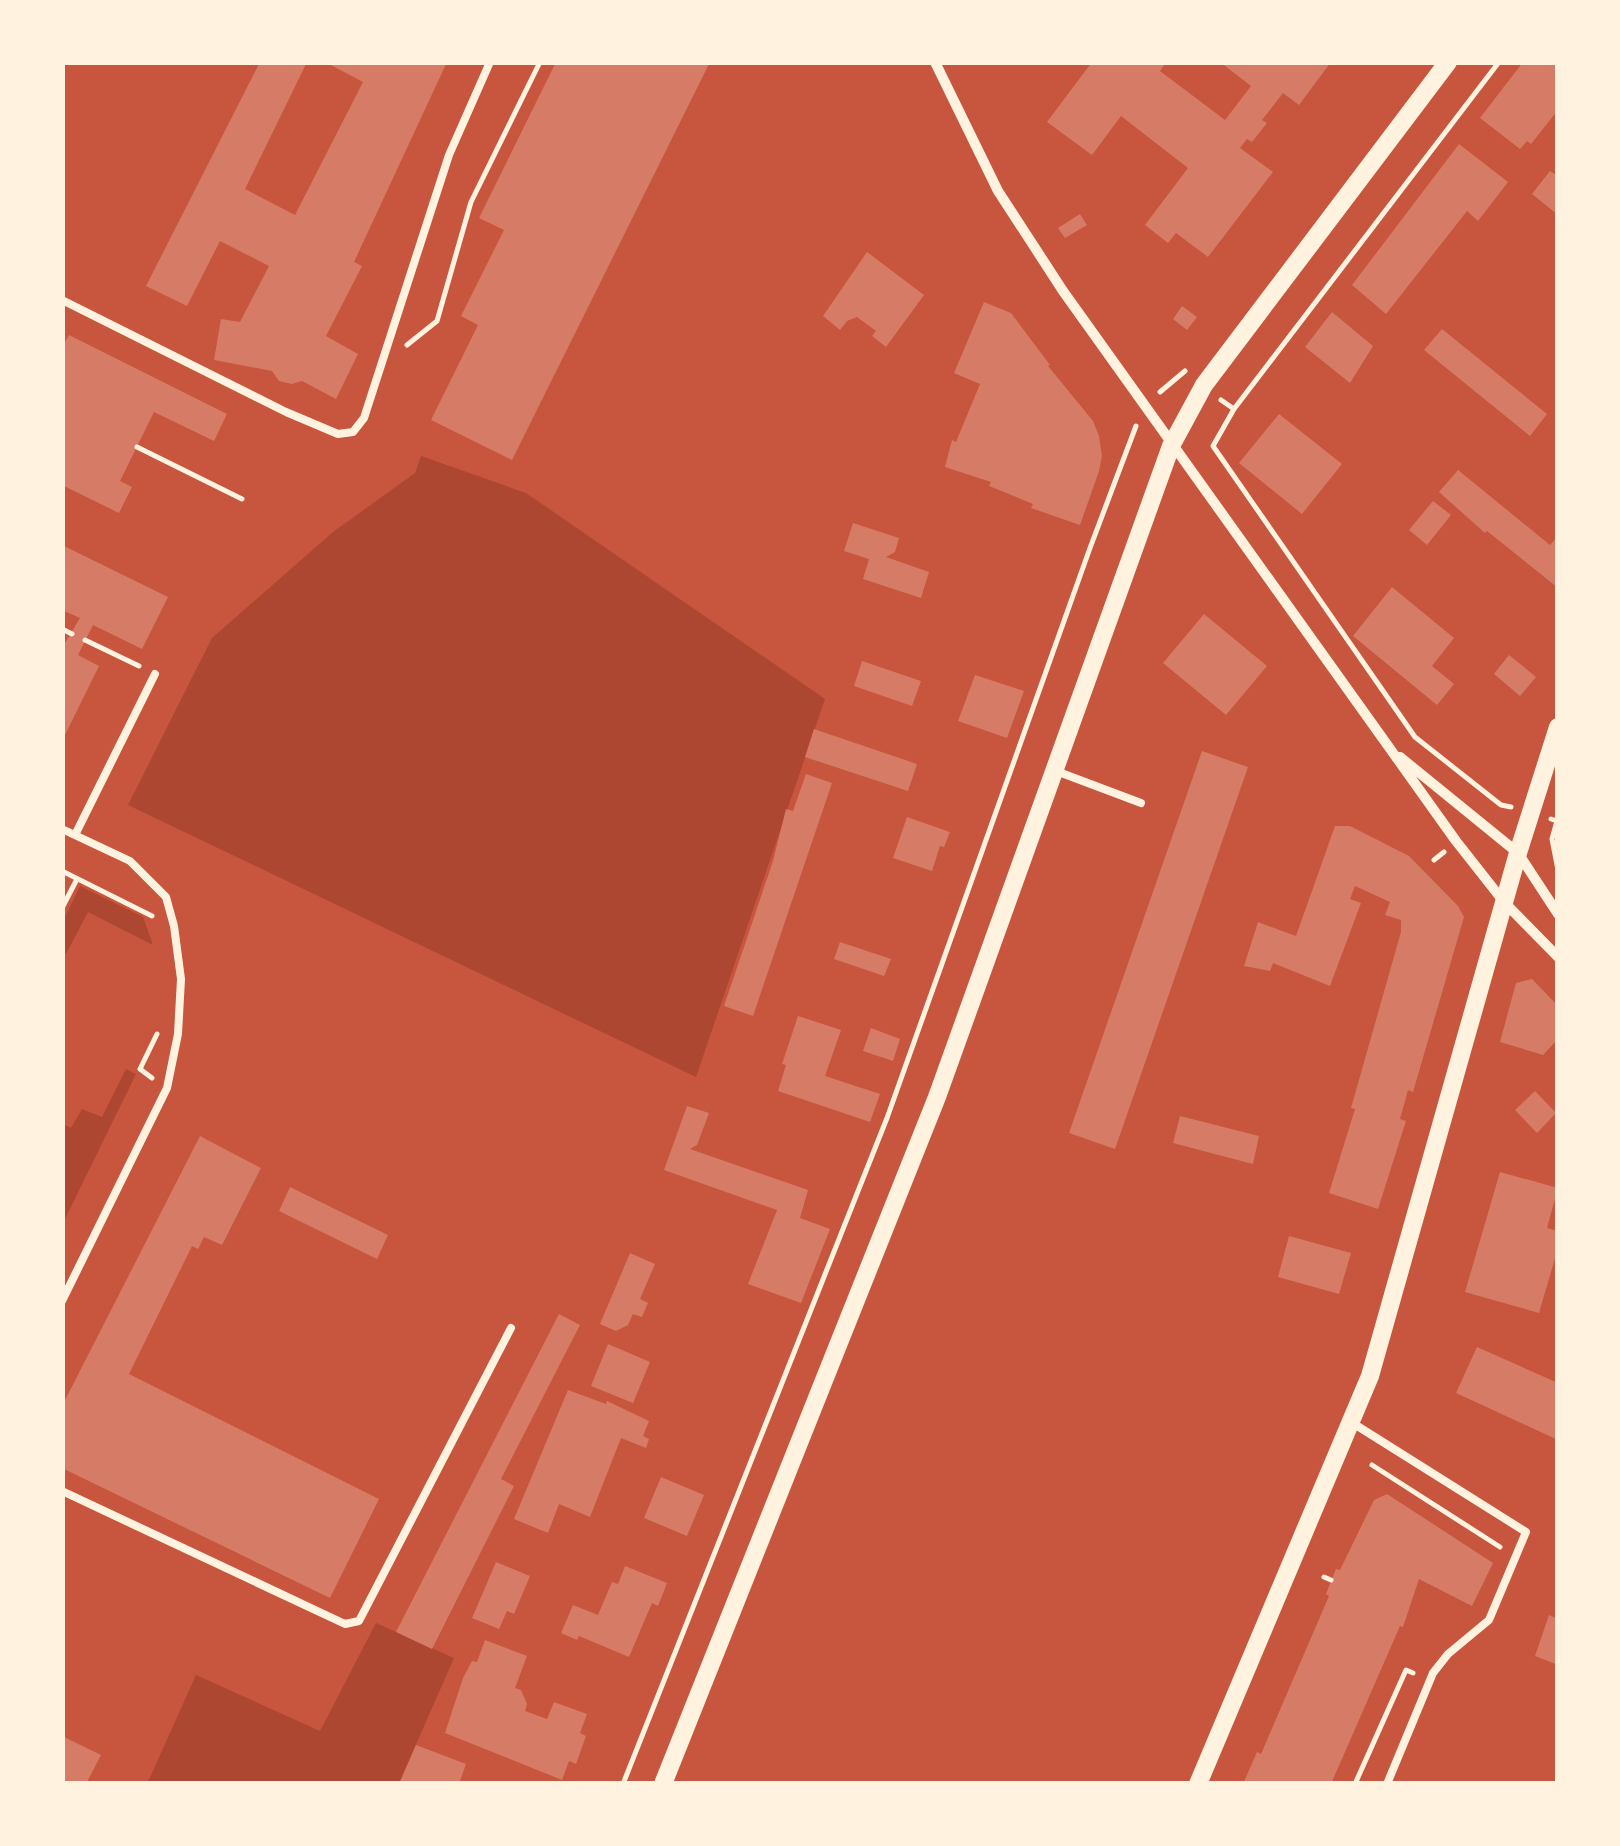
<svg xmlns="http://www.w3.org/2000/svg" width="1620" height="1846" font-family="Rubik,sans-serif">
<rect width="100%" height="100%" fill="#c8553d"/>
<path fill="#ae4732" d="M421 456 526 493 825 699 696 1077 128 805 212 638 333 532 415 473Z
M80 886 143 917 153 945 88 912 66 954 63 952V921Z
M126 1069 136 1074 63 1223V1124L71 1128 82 1109 102 1117Z
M376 1623 454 1658 399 1783 147 1784 196 1675 320 1731Z"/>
<path fill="#d67c66" d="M260 62H307L245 189 295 215 363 82 325 62H447L354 262 362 266 326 336 358 354 336 399 302 381 292 384 279 381 272 371 214 360 221 319 240 322 269 266 220 241 187 306 146 286Z
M556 62H710L512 460 431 420 478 325 461 316 504 230 479 218Z
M1092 62H1166L1160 71 1225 120 1251 86 1220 62H1331L1299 105 1283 93 1262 120 1267 123 1252 142 1247 139 1240 148 1273 172 1208 257 1176 233 1168 243 1145 225 1188 168 1121 116 1092 155 1047 122Z
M1523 62H1558V110L1531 144 1527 141 1520 149 1480 118Z
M1459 144 1508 182 1478 221 1467 211 1386 314 1352 285Z
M1550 171 1558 176V215L1532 194Z
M1080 214 1087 225 1065 238 1058 228Z
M867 252 924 295 886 347 872 336 876 331 857 317 847 321 840 330 823 316Z
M984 302 1011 313 1050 365 1048 366 1093 421 1099 436 1102 456 1099 471 1080 525 1031 508 1033 504 989 486 991 482 945 467 952 440 956 442 980 384 954 373Z
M1182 306 1197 317 1187 330 1173 319Z
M1332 312 1373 346 1350 383 1305 347Z
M1442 329 1547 414 1530 436 1424 350Z
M69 335 227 414 214 441 154 412 120 481 132 487 119 513 62 485V347Z
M1279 414 1342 464 1302 514 1239 463Z
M1458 470 1550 545 1558 536V588L1487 531 1485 533 1439 492Z
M1433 501 1451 515 1427 545 1409 530Z
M853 523 899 538 895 552 886 557 929 572 921 598 863 579 869 559 844 551Z
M62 545 168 597 142 649 93 625 78 655 99 666 62 741V648L80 618 62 610Z
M1392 587 1454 638 1432 666 1454 684 1437 705 1353 636Z
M1204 614 1267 666 1226 715 1163 663Z
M1509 655 1536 677 1520 696 1494 674Z
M862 661 921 681 912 706 854 686Z
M975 675 1024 691 1007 738 958 721Z
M814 729 917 764 908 791 805 757Z
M1202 751 1248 767 1115 1149 1069 1133Z
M806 774 832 783 753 1016 724 1006 773 861 786 809 793 811Z
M907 817 950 832 944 847 940 846 932 871 893 858Z
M1335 826H1350L1409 856 1458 906 1464 917 1413 1092 1408 1090 1400 1119 1406 1121 1378 1209 1329 1193 1355 1109 1351 1108 1401 932V920L1385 915 1390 902 1355 886 1350 899 1361 903 1330 986 1273 963 1270 971 1244 966 1258 922 1296 936Z
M840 942 891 959 884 976 834 959Z
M1532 979 1558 1006V1039L1543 1055 1500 1042 1516 983Z
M798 1016 841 1030 825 1076 880 1094 870 1122 778 1091 786 1065 782 1064Z
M871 1028 900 1039 893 1061 863 1051Z
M1535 1091 1556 1113 1537 1133 1515 1110Z
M687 1106 709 1113 697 1145 690 1149 808 1190 800 1218 830 1229 801 1303 748 1284 777 1210 664 1170Z
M1180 1116 1259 1136 1253 1164 1173 1143Z
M200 1136 261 1168 222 1245 204 1237 198 1249 192 1246 129 1374 379 1499 330 1598 62 1468V1406Z
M1500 1172 1558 1188 1547 1228 1558 1231V1248L1539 1313 1465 1292Z
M290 1187 388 1235 377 1259 279 1211Z
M1289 1236 1351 1253 1339 1294 1278 1277Z
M630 1253 655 1264 640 1299 648 1303 642 1317 633 1314 628 1325 616 1331 600 1324Z
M559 1314 580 1325 501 1479 514 1486 432 1649 396 1632Z
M608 1344 650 1362 633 1403 591 1386Z
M1477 1347 1558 1383V1440L1456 1393Z
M568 1390 606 1404 607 1401 649 1421 643 1436 649 1439 646 1448 621 1438 590 1517 559 1504 548 1533 514 1519Z
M661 1477 704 1495 687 1536 644 1518Z
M1387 1494 1493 1563 1472 1606 1419 1579 1403 1627 1400 1626 1331 1784H1243L1257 1752 1261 1754 1329 1596 1326 1594 1336 1569 1340 1570 1374 1500Z
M496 1562 530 1576 514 1614 507 1611 499 1629 472 1618Z
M625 1566 667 1583 658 1606 652 1603 629 1657 579 1636 577 1640 561 1633 573 1605 598 1615 612 1582 618 1584Z
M1549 1615 1558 1619V1665L1535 1656Z
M485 1640 527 1656 515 1688 521 1690 527 1704 525 1711 547 1719 554 1702 587 1714 580 1733 586 1736 576 1764 569 1761 562 1780 445 1733 463 1678 472 1661 477 1662Z
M62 1736 101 1755 86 1784H62Z
M416 1745 466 1764 459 1784H399Z"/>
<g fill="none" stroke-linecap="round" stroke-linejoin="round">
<path stroke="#fff3e0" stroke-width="5" d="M407 345 437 321 471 202 540 62
M1160 392 1185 371
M1221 400 1234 409 1499 62
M1234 409 1213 446 1415 737 1501 805 1511 807
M137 447 242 499
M62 629 72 634
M85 640 139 666
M1551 819 1557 821 1552 839 1558 870
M1434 860 1444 852
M62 871 152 916
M62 908 77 879
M152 1078 140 1069 157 1034
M1372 1465 1500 1547
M1324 1577 1331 1580
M623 1784 887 1118 1090 548 1136 426
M1355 1784 1406 1670 1413 1673"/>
<path stroke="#fff3e0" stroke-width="8" d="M62 300 286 412 338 434 353 432 364 418 449 155 490 62
M1056 771 1141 803
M62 829 130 861 166 897 174 926 181 979 178 1034 167 1088 62 1301
M75 835 155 674
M1351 1422 1526 1532 1489 1620 1448 1654 1433 1673 1387 1784
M62 1491 345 1624 359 1621 511 1328"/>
<path stroke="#fff3e0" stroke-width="10" d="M935 62 998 191 1063 291 1456 841 1504 902 1558 957
M1400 757 1518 853 1558 914"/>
<path stroke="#fff3e0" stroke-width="18" d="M663 1784 937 1097 1171 446 1204 385 1448 62
M1198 1784 1370 1376 1518 853 1558 727"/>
</g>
<rect width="1620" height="1846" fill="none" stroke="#fff3e0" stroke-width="130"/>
</svg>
